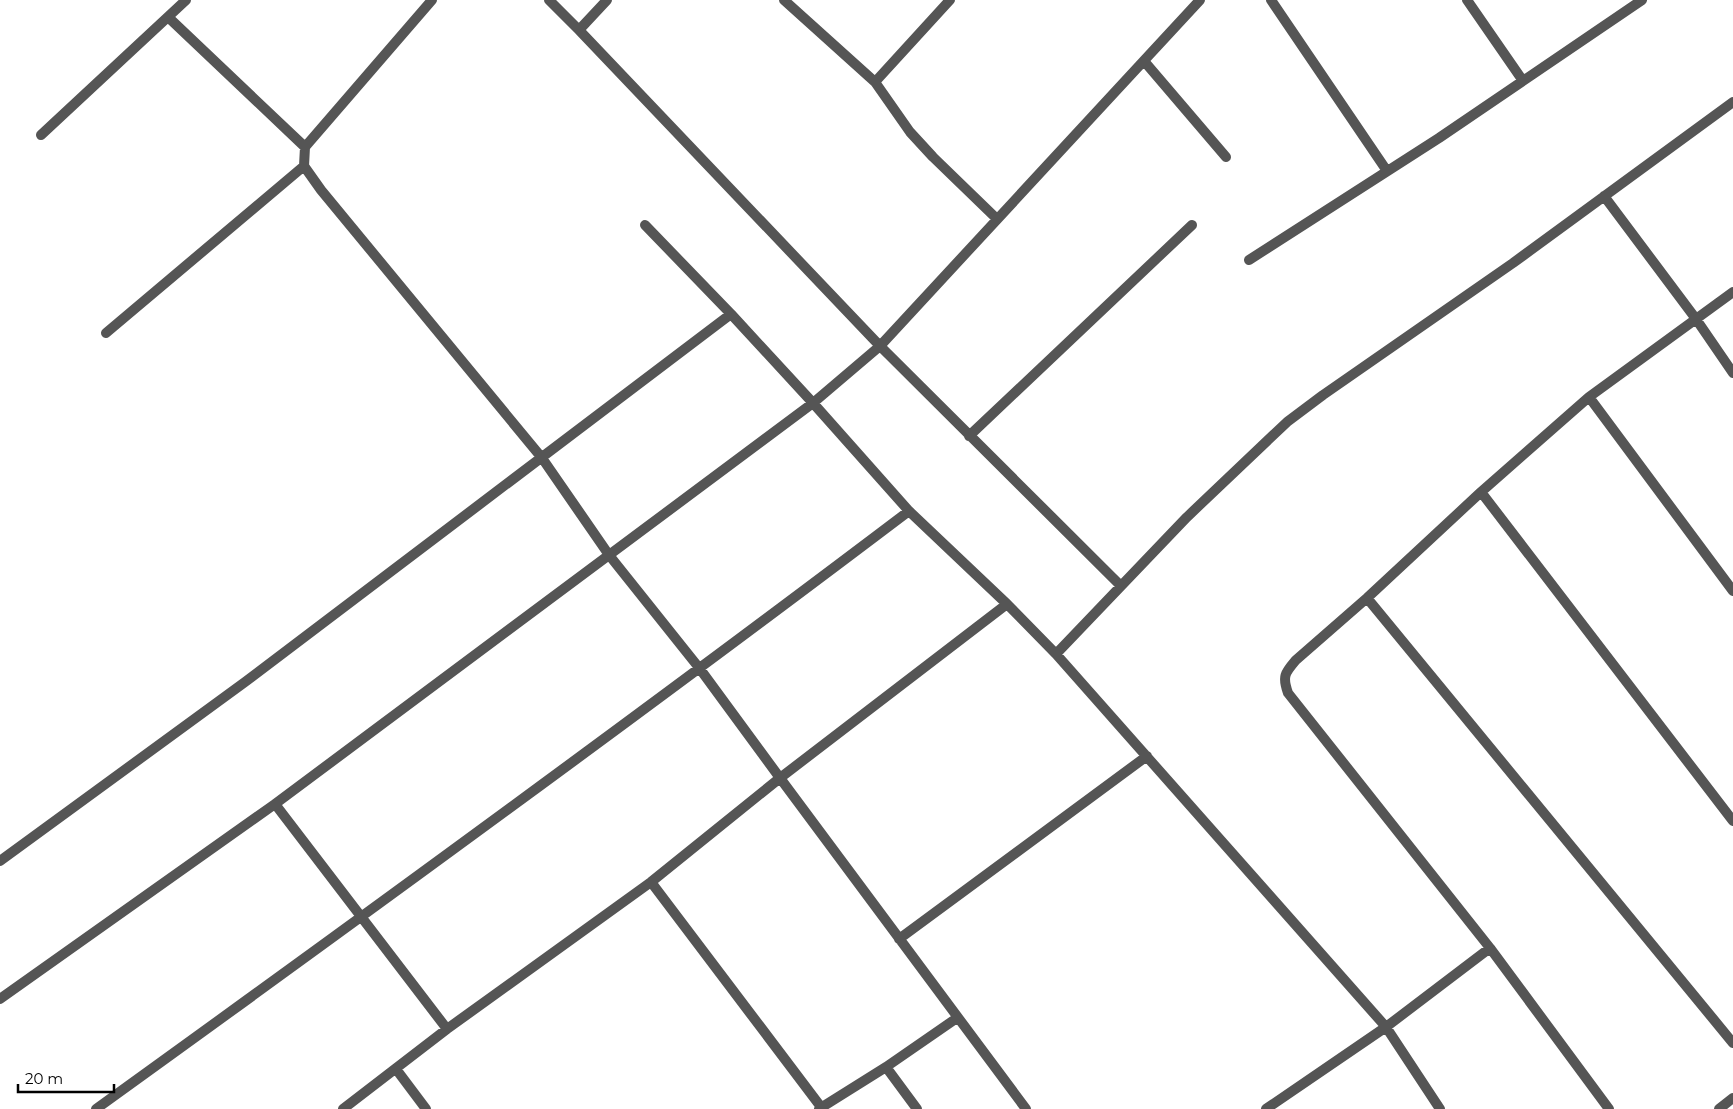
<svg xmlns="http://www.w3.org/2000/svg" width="1733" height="1109" font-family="Montserrat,sans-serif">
<rect width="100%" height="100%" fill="#fff"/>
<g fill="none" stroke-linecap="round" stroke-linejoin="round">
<path stroke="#555" stroke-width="10" d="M549 0 579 30 880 346 1120 585
M784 0 875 82 910 132 933 157 997 219
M1271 0 1387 171
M1467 0 1523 81
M168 17 305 147
M579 30 607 0
M1144 61 1226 157
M875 82 950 0
M41 135 186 0
M1604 196 1696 319 1733 373
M645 225 731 314
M1249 260 1439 138 1642 0
M106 333 304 166
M1589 397 1733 591
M969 436 1192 225
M1481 492 1733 821
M1367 598 1733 1043
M1007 604 780 778 1026 1109
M1056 654 1187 517 1287 422 1323 395 1513 263 1733 102
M275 804 447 1029
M0 861 245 682 731 314 813 403 909 511 1007 604 1056 654 1386 1027 1440 1109
M651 882 821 1107
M899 939 1147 756
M0 999 275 804 813 403 880 346 1200 0
M886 1067 917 1109
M396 1069 426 1109
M96 1109C369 912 641 714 909 511
M343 1109 447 1029 651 882 780 778 700 669 609 555 542 458 321 190 304 166 305 147 432 0
M819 1109 886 1067 957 1018
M1266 1109 1386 1027 1490 948
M1609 1109 1490 948 1288 693C1282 676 1285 673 1296 660L1367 598 1481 492 1589 397 1733 292
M1719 1109 1733 1098"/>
</g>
<path d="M18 1084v8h96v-8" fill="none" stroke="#000000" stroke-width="2.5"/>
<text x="25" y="1084" font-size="15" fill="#000000" stroke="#ffffff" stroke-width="4" paint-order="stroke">20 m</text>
</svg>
